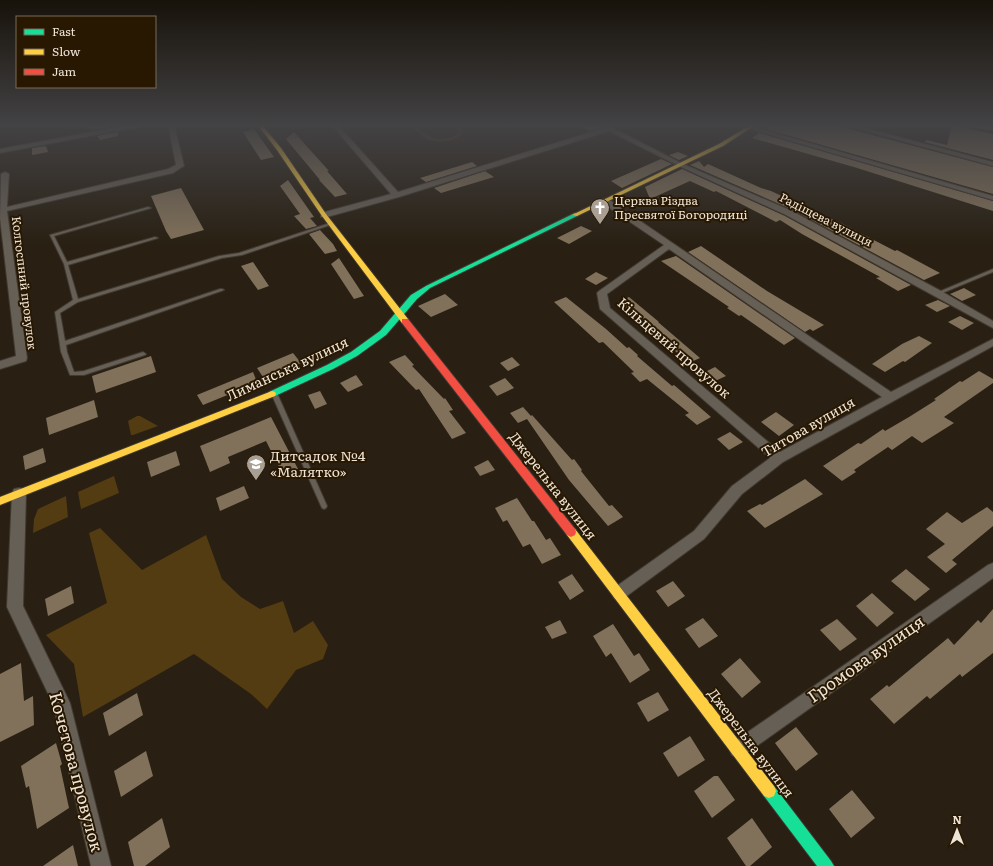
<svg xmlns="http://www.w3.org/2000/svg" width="993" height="866" font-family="Literata,serif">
<rect width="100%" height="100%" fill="#292013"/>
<path fill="#533b12" d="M409 124H414C427 136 439 146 457 134L458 130 451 124H456L464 131C458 143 433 144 423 137 418 133 413 128 409 124Z
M137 416H140L158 426 133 435H131L128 421Z
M114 476 119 493 81 509 78 492Z
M66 496 68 517 33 533 34 519 38 509Z
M100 528 142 570 206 535 222 579 241 597 260 609 283 601 294 633 313 621 328 645 323 659 296 670 267 709 251 694 194 654 83 717 74 664 46 635 107 603 89 533Z"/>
<path fill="#81715a" d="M86 124H116V126L92 130Z
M579 124H596L600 128 589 131Z
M775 124H831L993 167V194L766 129Z
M952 125 993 134V160L924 142 927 140 947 145Z
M254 129 274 157 261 160 243 132Z
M118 132V136L100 140 97 136Z
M294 132 329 171H327L347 194 335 197 319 180H320L286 139Z
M759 133 993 201V211L854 167 752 138Z
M46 146 48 152 32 155V148Z
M678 152 688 156 679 160 669 155Z
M661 159 672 164 622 188 611 181Z
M699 161 704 167 708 164 761 188 771 191 810 209 809 210 841 223 895 251 897 250 940 273 924 280 793 210 690 165Z
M472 162 477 166 426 182 420 178Z
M682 169 785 216 911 285 898 291 876 278 880 277 802 234 780 220 776 222 716 191 714 192 690 181 650 199 645 187Z
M485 171 494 177 441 193 434 188Z
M288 180 314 217 310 218 317 226 306 229 294 216 300 214 280 186Z
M181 188 204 230 171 239 166 231 151 196Z
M581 226 592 231 569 244 557 238Z
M320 230 333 244 337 251 325 254 309 234Z
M701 246 767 291 824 325 813 331 810 329 805 332 688 252Z
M676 256 795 338 784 345 741 315 739 316 727 308 729 307 661 261Z
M339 258 364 296 354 299 331 264Z
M253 262 269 286 258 290 241 266Z
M596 272 608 278 596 285 585 279Z
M964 288 976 295 962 301 950 294Z
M445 294 458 305 431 317 418 306Z
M566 297 606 329 627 348 629 347 638 355 637 356 672 386 674 385 711 417 697 425 685 415 689 413 647 379 640 382 631 373 634 372 603 342 599 343 554 302Z
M629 297 659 322H658L700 358 689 363 618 302Z
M938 300 950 306 937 312 925 305Z
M960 316 974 323 962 330 948 322Z
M919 336 932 343 905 362 903 361 885 372 872 364 902 344Z
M293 353 301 363 286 370 285 368 263 377 257 368Z
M405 355 414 365 412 366 444 399 445 398 453 410 449 411 466 433 452 439 419 389 416 390 389 362Z
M151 356 156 372 96 393 92 376Z
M512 357 520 365 508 371 500 363Z
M715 367 726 376 713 382 703 373Z
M979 371 993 379V383L944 417 954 423 922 443 912 436 892 450 888 447 854 470 856 472 842 481 823 466 858 443 861 444 883 429 885 431 909 417 936 400 934 399 960 381 962 382Z
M253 372 257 382 252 385 203 405 197 395Z
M356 375 363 385 348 392 340 383Z
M505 378 514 388 497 396 489 386Z
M320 391 327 404 315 409 308 395Z
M94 400 98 417 49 435 46 418Z
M523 407 531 416 532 415 572 460 574 459 582 470 581 471 609 506 612 505 623 517 608 526 569 480 527 419 518 423 510 413Z
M776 412 794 425 779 436 761 422Z
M271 417 298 469 283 475 266 441 228 457 230 463 210 472 200 446Z
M730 432 743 442 729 450 717 439Z
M43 448 46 462 25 470 23 456Z
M176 451 180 465 151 477 147 462Z
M488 460 495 470 480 476 474 467Z
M805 479 823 494 765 528 747 511 760 504 762 505Z
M244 486 249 498 220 511 216 498Z
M517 498 532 521H534L546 540 550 538 561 555 542 564 530 544 523 547 507 520 503 522 495 508Z
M987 507 993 512V526L952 560 957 564 946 573 927 557 945 544 926 529 947 512 962 523Z
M906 569 930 589 915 601 891 581Z
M572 574 584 591 570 600 558 582Z
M673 581 685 596 668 607 656 591Z
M71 586 74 603 48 616 45 599Z
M872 593 894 613 877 627 856 606Z
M993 609V653L962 677 960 674 930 699 927 696 894 724 870 699 887 685 889 687 948 638 954 645 978 620 981 623Z
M703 618 718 636 699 648 685 629Z
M837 619 857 639 840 651 820 630Z
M560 620 567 633 552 639 545 627Z
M613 624 634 656 639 653 650 670 630 683 611 653 606 657 593 636Z
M740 658 761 682 742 698 721 674Z
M21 663 24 701 33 696 34 725 0 742V674Z
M658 692 669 710 648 722 637 703Z
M137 693 143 715 109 736 103 713Z
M796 727 818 754 796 771 775 743Z
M690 736 705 760 678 777 663 753Z
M56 743 62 764 60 766 69 808 37 829 29 786 26 788 21 766Z
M146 751 153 776 121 797 114 771Z
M714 776H718L735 800 712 818 694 791Z
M852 790 875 818 851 838 829 809Z
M162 818 170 847 145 866H134L128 842Z
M752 818 772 847 750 866H746L727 838Z
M73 845 78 866H43Z"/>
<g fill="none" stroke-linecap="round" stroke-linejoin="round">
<defs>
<path id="lane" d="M148 207 151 208 54 236 67 262 155 237 158 238 68 265 78 299 219 256 239 253 330 223 333 224 242 255 222 258 78 302 60 313 65 341 220 289H222L224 290 66 345 67 352 74 372 84 371 143 352 146 354 145 355 84 375H70L61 352 55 312 73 300 64 264 50 235Z
M993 269V272L940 294H938L936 293Z
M274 391 277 393 327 506 326 508 324 509 322 508 321 506 271 393Z"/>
<path id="street" d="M134 124H146L143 126 0 153V149Z
M168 124H174L184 166 182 167 173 173 7 211 27 358 26 361 0 369V361L16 356 0 218 1 174 5 172 9 174 7 207 168 169 176 165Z
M331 124H337L398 192 604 128 597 124H605L683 164 792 211 941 291 993 321V328L786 215 679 166 609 131 399 197 327 217H321V213L391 194Z
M840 124H850L993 162V166Z
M960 124H973L993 127V131Z
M747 126H751L993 196V200L747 128Z
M602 199H608L891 392 993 339V346L783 462 742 494 704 539 624 598 619 600 614 598 612 593 614 588 694 531 732 486 770 458 600 309 597 293 599 291 664 245 602 203ZM669 249 882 397 780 452 610 308 607 294Z
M19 488 24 489 26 493 23 606 70 703 111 866H91L53 704 7 607 12 493 14 489Z
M993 563V578L744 755 738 758 732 755 729 749 732 743 988 565Z"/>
<path id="fast" d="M575 213 578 215 577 216 430 288 417 299 386 335 357 356 333 369 275 396H269L268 394 269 392 327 365 351 352 380 331 411 295 426 286Z
M769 784 774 786 831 861 834 866H817L764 796 762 791 764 786Z"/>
<path id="slow" d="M257 124H261L281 148 326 214 408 319V323H402L322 216 277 150Z
M752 124H757L723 146 577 216 572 215 719 144Z
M272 391 275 392 276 394 275 396 0 505V497Z
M571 527 575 529 774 786 776 791 774 796 769 798 764 796 567 535 566 532 567 529Z"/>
<path id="jam" d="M402 319H408L575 529 576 532 575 535 571 537 567 535 402 323Z"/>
</defs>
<use href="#lane" stroke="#423a31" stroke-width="2"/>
<use href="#street" stroke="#423a31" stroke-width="2"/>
<use href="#fast" stroke="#423a31" stroke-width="2"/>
<use href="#slow" stroke="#423a31" stroke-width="2"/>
<use href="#jam" stroke="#423a31" stroke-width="2"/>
<use href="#lane" fill="#665f55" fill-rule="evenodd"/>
<use href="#street" fill="#665f55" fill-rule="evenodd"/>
<use href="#fast" fill="#16e098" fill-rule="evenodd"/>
<use href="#slow" fill="#ffcf43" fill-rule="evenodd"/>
<use href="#jam" fill="#f24e42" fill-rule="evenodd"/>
</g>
<linearGradient id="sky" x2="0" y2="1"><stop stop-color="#17120a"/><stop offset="0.51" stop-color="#434244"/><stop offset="1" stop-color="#434244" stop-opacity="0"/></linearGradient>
<rect width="993" height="245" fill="url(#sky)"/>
<defs>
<symbol id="church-pin" viewBox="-11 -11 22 30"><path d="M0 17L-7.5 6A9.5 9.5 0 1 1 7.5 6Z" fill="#a99f92" stroke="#281802"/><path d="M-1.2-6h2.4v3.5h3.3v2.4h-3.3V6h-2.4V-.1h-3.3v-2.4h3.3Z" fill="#fff"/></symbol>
<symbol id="school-pin" viewBox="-11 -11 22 30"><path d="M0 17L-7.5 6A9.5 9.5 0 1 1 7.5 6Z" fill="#a99f92" stroke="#281802"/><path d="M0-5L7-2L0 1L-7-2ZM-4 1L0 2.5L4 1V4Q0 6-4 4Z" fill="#fff"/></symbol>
</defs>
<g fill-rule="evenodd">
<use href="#church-pin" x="589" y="197" width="22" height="30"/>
<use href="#school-pin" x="245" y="453" width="22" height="30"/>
</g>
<g text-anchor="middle" stroke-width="4" stroke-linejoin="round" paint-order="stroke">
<g font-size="12" fill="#eee4d6" stroke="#281802" text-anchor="start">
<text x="614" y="205">Церква Різдва<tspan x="614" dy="14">Пресвятої Богородиці</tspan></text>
</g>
<g font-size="12" fill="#eee4d6" stroke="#281802">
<text transform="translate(826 220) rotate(27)" y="4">Радіщева вулиця</text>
<text transform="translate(24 283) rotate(83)" y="4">Колгоспний провулок</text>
</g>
<g font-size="14" fill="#eee4d6" stroke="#281802">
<text transform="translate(674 348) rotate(41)" y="5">Кільцевий провулок</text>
<text transform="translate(287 369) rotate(-25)" y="5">Лиманська вулиця</text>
<text transform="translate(808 427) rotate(-30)" y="5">Титова вулиця</text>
<text transform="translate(553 486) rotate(52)" y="5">Джерельна вулиця</text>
<text transform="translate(751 743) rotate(53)" y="5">Джерельна вулиця</text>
</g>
<g font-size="14" fill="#eee4d6" stroke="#281802" text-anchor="start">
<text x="270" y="461">Дитсадок №4<tspan x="270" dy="16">«Малятко»</tspan></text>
</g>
<g font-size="17" fill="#eee4d6" stroke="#281802">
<text transform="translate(866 659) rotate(-35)" y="6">Громова вулиця</text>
<text transform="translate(76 772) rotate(75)" y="6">Кочетова провулок</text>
</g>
</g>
<rect x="16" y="16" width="140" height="72" fill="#281802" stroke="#776a57"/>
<rect x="24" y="29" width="20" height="6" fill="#16e098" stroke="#776a57"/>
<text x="52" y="36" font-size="12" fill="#eee4d6">Fast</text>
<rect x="24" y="49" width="20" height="6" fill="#ffcf43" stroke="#776a57"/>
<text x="52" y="56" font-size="12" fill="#eee4d6">Slow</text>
<rect x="24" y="69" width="20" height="6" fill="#f24e42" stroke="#776a57"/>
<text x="52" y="76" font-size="12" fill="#eee4d6">Jam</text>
<g transform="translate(957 830)" stroke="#281802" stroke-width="3" paint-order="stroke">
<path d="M0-3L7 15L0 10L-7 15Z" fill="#eee4d6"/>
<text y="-6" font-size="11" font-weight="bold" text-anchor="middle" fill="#eee4d6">N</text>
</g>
</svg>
